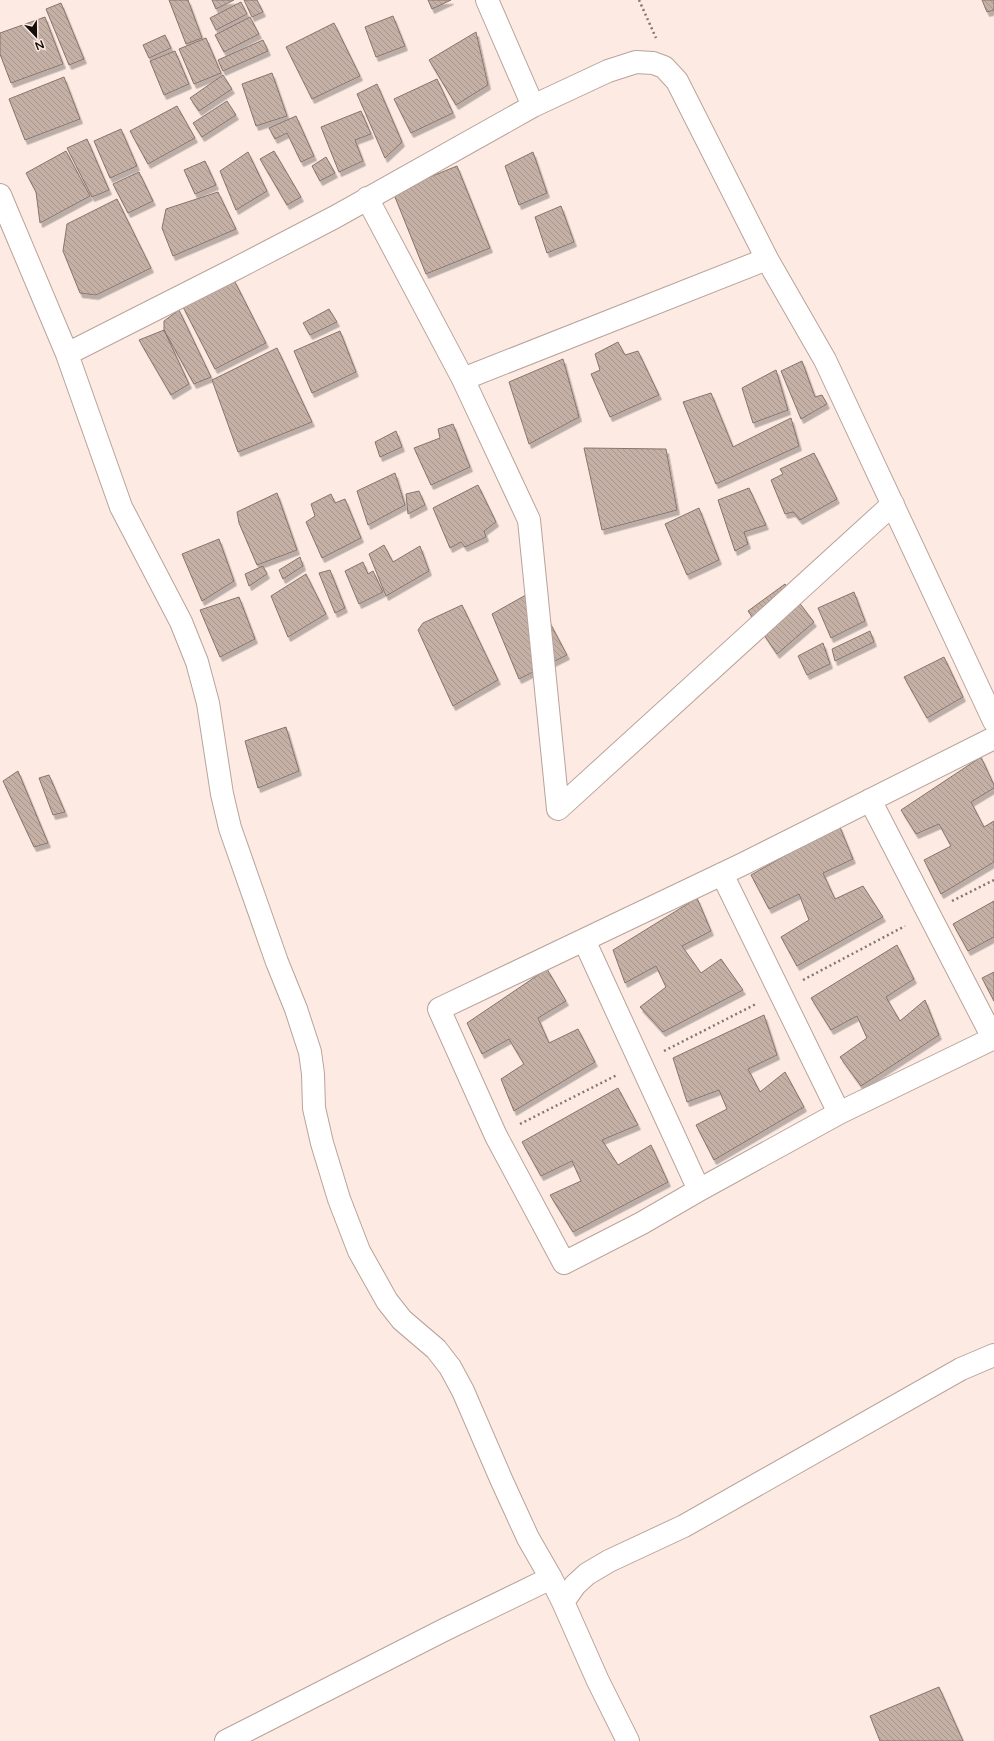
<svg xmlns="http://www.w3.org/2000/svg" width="994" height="1741" font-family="'Varela Round',sans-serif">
<defs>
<pattern id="building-back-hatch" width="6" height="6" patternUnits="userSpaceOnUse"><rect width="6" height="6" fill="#c5b0a6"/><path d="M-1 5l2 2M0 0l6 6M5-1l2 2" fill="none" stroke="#a8968e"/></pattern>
<filter id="shadow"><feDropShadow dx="2.5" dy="4.5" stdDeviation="0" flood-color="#0004"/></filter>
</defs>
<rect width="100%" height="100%" fill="#fdebe3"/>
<path fill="url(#building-back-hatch)" stroke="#88746b" filter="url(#shadow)" d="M169 0H188L202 38 186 44Z
M212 0H234L216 9Z
M244 0H257L263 12 252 17Z
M428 0H451L432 9Z
M982 0H994V10L987 12Z
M241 2 247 14 216 30 210 18Z
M61 3 84 59 69 65 46 9Z
M393 16 405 46 376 57 365 27Z
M45 17 63 64 11 83 0 54V33Z
M250 17 259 34 224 52 215 35Z
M334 23 360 76 312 99 286 47Z
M476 32 488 85 456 105 429 60Z
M165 35 171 48 149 58 143 45Z
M206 38 221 73 194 84 179 49Z
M263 40 268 51 223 71 218 60Z
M175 51 189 84 164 95 150 61Z
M272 73 287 116 256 126 242 84Z
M223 75 232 89 199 111 190 98Z
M64 77 80 119 25 140 9 99Z
M437 79 453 113 411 133 394 99Z
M377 84 402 142 385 158 357 94Z
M227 101 236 115 202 137 193 123Z
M177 106 195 138 148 164 130 131Z
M361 111 371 134 355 140 363 161 339 172 321 127Z
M296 116 314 156 301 162 287 133 275 139 269 128Z
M121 129 137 166 110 178 94 141Z
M87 139 109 190 92 197 67 148Z
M66 151 90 196 40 223 36 192 26 173Z
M274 151 301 197 287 205 260 159Z
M248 152 267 191 236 210 220 171Z
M533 152 547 193 519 205 505 166Z
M326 157 335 173 320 181 312 166Z
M205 161 216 185 195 194 184 170Z
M457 166 490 248 426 274 393 192Z
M139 172 153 201 128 213 113 184Z
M218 192 236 229 173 256 162 228 166 209Z
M117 199 151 268 96 295 80 293 63 251 67 224Z
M561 206 574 242 547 253 535 217Z
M234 280 266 343 215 369 183 307Z
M329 309 337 322 310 335 303 323Z
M179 310 211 377 194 384 164 330V321Z
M164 330 189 384 171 395 139 340Z
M340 331 356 372 312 393 294 351Z
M618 342 625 355 638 351 659 395 610 417 591 374 600 370 595 354Z
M277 348 312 422 238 452 212 380Z
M563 359 579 417 529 444 509 382Z
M802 361 815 397 822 395 827 404 801 419 781 371Z
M776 370 788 410 753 423 742 388Z
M711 393 733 447 791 418 799 446 716 484 683 402Z
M453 424 470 467 431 485 414 448 440 438 438 429Z
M396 431 402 447 380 457 375 442Z
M584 448 666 449 677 510 602 530Z
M814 453 837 499 800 520 793 512 785 514 771 480 783 474 780 469Z
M395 473 405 505 368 525 357 491Z
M478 485 496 522 484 531 486 537 465 547 461 542 450 548 433 508Z
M749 488 766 525 744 532 748 544 735 551 718 500Z
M419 491 425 505 408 514 406 494Z
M277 493 297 550 257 565 239 523 237 512Z
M331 494 335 503 345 499 361 538 322 558 306 522 315 516 311 504Z
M699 508 719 560 687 575 665 524Z
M219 539 234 581 202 601 182 554Z
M384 545 393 562 420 546 429 571 386 596 369 554Z
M300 557 303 566 283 579 279 570Z
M363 562 368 574 373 571 383 592 359 604 345 571Z
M263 566 267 574 249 586 245 574Z
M330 570 345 608 335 613 319 573Z
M306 574 326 614 288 637 271 596Z
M785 584 814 622 777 654 748 611Z
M533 591 567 655 519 679 492 614Z
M854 592 865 621 831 638 818 608Z
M239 597 255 639 220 657 200 610Z
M462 605 498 680 453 706 418 630 423 623Z
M870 631 874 642 835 661 832 649Z
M823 643 830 664 807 675 798 656Z
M944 657 963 697 927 718 904 677Z
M286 727 299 771 258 788 245 741Z
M981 757 994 785V788L971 802 984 827 994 821V862L941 894 924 860 951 846 939 824 916 834 901 810Z
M18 771 48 843 34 847 3 781Z
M49 775 65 812 53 815 39 778Z
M839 825 853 859 823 873 835 899 863 886 883 917 797 966 781 937 809 920 799 894 769 909 751 875Z
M697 898 711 931 682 946 701 973 721 959 743 990 663 1032 640 1007 666 987 656 966 625 983 613 950Z
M994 901V937L968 951 953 924Z
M897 945 914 979 886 997 900 1021 925 1000 939 1035 861 1086 840 1057 867 1038 857 1016 831 1030 811 998Z
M547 969 566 1001 538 1018 549 1043 578 1029 595 1062 514 1111 501 1079 524 1064 509 1039 482 1054 467 1023Z
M994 972V1001L982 978Z
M764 1015 777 1055 748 1069 760 1092 785 1072 804 1107 714 1160 696 1125 727 1109 719 1090 687 1102 673 1058Z
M618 1088 638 1125 602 1140 618 1165 651 1145 668 1182 573 1232 550 1195 581 1181 572 1161 541 1176 522 1142Z
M939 1687 963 1741H880L870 1716Z"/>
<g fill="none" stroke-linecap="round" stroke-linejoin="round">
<defs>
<path id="minor" d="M487 0 533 106 608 71 636 62 653 63 664 67 677 81 767 259 825 360 994 721
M0 195 67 354 121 507 181 622 197 662 208 703 222 794 230 828 277 962 296 1009 310 1052 313 1074 314 1108 322 1143 339 1199 359 1251 387 1301 402 1320 436 1349 450 1367 463 1391 501 1479 528 1538 551 1578
M367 198 463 379 529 520 558 809 893 504
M67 354 233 270 335 217 533 106
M463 379 767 259
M994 738 743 864 439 1009 496 1136 564 1263 642 1223 699 1190 839 1113 994 1038
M870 800 993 1038
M722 874 839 1113
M584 940 699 1190
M563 1602 598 1681 628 1741
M226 1741 444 1630 551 1578 563 1602 575 1585 587 1574 609 1561 684 1526 961 1369 994 1355"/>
</defs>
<use href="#minor" stroke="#b9a39a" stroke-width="24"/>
<path stroke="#837772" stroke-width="2.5" stroke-dasharray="2 3" stroke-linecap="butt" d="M639 0 656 38
M952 901 994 880
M803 980 905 926
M664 1051 756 1004
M520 1124 617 1075"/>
<use href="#minor" stroke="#fff" stroke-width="22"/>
</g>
<g transform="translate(36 36) rotate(158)" stroke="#fdebe3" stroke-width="3" paint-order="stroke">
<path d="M0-3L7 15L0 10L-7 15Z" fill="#140d0a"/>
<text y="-6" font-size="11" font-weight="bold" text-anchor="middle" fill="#140d0a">N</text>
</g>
</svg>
